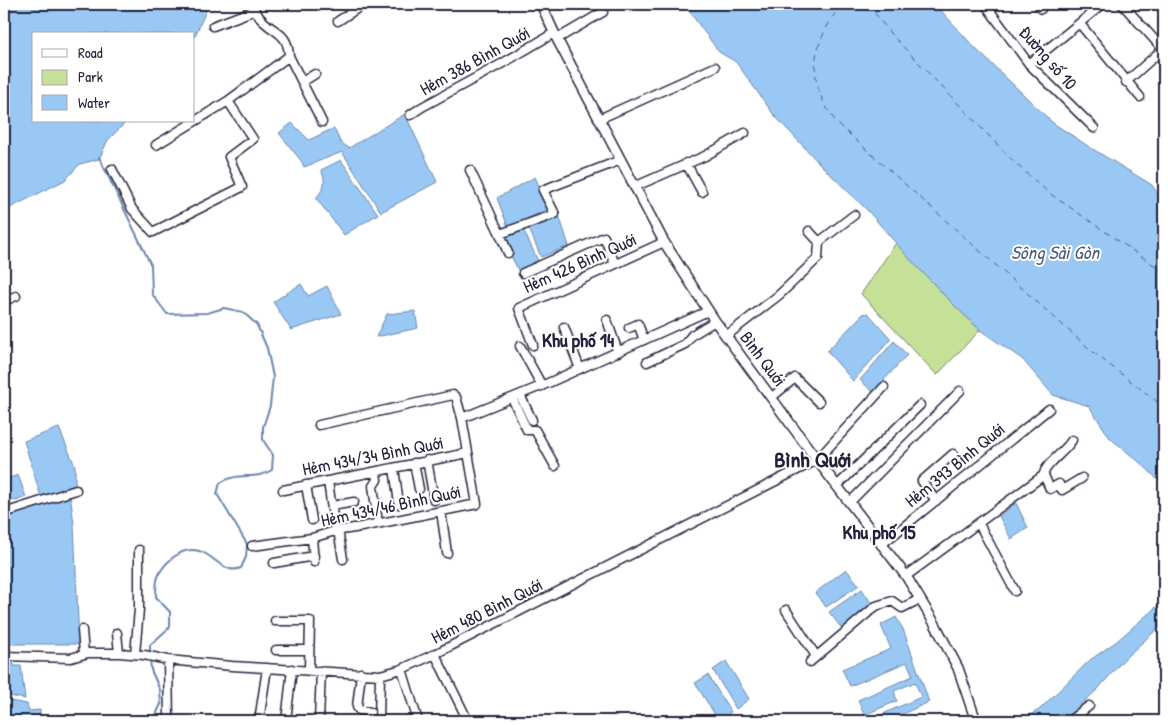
<svg xmlns="http://www.w3.org/2000/svg" width="1168" height="725" font-family="'Patrick Hand',sans-serif">
<rect width="100%" height="100%" fill="#fff"/>
<filter id="ink" filterUnits="userSpaceOnUse"><feTurbulence type="fractalNoise" baseFrequency=".02" numOctaves="2"/><feDisplacementMap in="SourceGraphic" scale="10" xChannelSelector="R" yChannelSelector="G"/><feConvolveMatrix kernelMatrix="1 2 1 2 8 2 1 2 1" color-interpolation-filters="sRGB"/></filter>
<g filter="url(#ink)">
<path fill="#c5e198" stroke="#74826a" d="M896 243 951 302 980 330 937 375 861 294Z"/>
<path fill="#9ac8f4" stroke="#6a86aa" d="M4 4H209L194 38V34H34V121H127L108 140 99 159 80 164 65 180 4 211Z
M667 4H935L974 47 1053 123 1091 148 1152 185 1164 203V486L1143 465 1110 438 1089 406 1053 395 1022 359 980 330 951 302 907 256 869 212 819 163 774 115 736 62 719 52 686 7 671 9Z
M405 114 437 182 381 212 342 152 304 167 302 162 279 133 292 123 309 140 334 128 340 142 349 148Z
M341 160 378 214 344 235 316 198C324 189 327 181 321 170Z
M535 177 549 209 508 227 497 198Z
M559 215 569 246 541 257 528 226Z
M523 229 538 261 518 270 502 237Z
M301 284 308 296 327 286 341 314 291 330 273 302Z
M415 311 418 328 376 337 387 314Z
M868 313 891 339 853 381 827 351 863 314Z
M894 341 907 355 873 392 860 380Z
M59 428 75 466V487L41 497 24 441Z
M18 475 26 497 16 501 15 500 4 503V480Z
M70 494 74 524 79 644H4V517Z
M1016 503 1028 528 1011 539 999 516Z
M846 569 859 585 826 607 815 593Z
M862 589 873 606 843 630 829 612Z
M1164 600V623L1125 658 1098 689 1070 714 1060 721H1020L1022 719 1039 710 1090 660 1117 641Z
M896 617 903 629 929 702 887 721H867L921 697 915 682 894 691 897 701 864 715 858 700 913 676 907 662 850 686 842 669 891 649 881 625Z
M4 659H13L14 666H21L25 699 4 695Z
M726 661 749 699 736 709 713 670Z
M708 675 731 712 719 721 695 683Z
M4 700 27 704 29 711 40 710V721H4Z"/>
<g fill="none" stroke-linecap="round" stroke-linejoin="round">
<path stroke="#6a86aa" stroke-width="2" d="M99 157 151 265 152 294 167 314 207 313 224 308 243 312 257 325 267 348 273 377 270 406 263 427V440L273 455 272 470C255 481 238 471 220 483L217 494 247 544 246 557 241 568C238 569 233 570 230 569 221 566 214 559 206 554 192 546 179 551 168 562 156 574 156 582 156 597L170 612V627L150 645V653
M150 658 151 670 160 690 161 704 153 721"/>
<path stroke="#4c5c7c" stroke-width="1" stroke-dasharray="6 5" stroke-linecap="butt" d="M841 4C833 17 824 30 819 45 809 74 820 104 840 126L1093 352 1164 407
M868 4 890 33 1017 165 1049 193 1164 272"/>
<defs>
<path id="minor" d="M985 4 1029 64 1094 128
M1038 4 1041 9
M1122 4 1163 49
M338 21 364 4
M1080 24 1140 97
M213 26 255 10
M557 39 603 12
M289 56 322 122
M1029 64 1103 4
M302 82 315 74
M1126 82 1164 48
M410 115 422 107 503 63 554 33
M599 119 715 67
M156 145 228 101 289 56C288 33 276 34 262 20 258 16 254 9 251 4
M686 163 702 192
M112 169 132 209 153 232 242 187 229 157 253 139 228 101
M470 170 500 234 555 214 543 190 621 160
M634 187 705 156 745 133
M809 231 819 242
M500 234 508 253
M523 273 604 237 615 264
M4 301 16 296
M607 320 618 352
M564 327 580 369
M629 328 638 324 644 340
M726 336 779 295 818 258 819 242 854 215
M533 345 519 308 664 242
M520 346 542 386
M647 362 685 344 692 335 715 321
M520 395 532 420
M772 397 795 378 819 402
M512 398 527 430H535L555 466
M319 425 453 395 456 397 462 418
M427 460 434 500
M414 463 419 489
M394 468 399 504
M376 472 377 480 373 486 378 523
M1044 475C1043 466 1066 451 1072 440
M328 481 335 531
M306 485 312 520
M837 486 920 405
M283 490 468 453
M936 501 922 481 953 454
M850 502 960 391
M332 506 354 502
M441 511 447 553
M4 513 76 490
M979 524 1015 591
M338 530 343 559
M312 538 314 562
M881 545 1049 409
M252 546 312 538 335 531 361 527 477 504 462 418 546 384 708 311
M274 563 314 556
M906 576 1044 475 1050 489 1059 484 1062 490 1082 478
M786 610 816 656
M275 621H310L309 670
M82 630 84 654
M117 633 119 653
M276 650H309
M135 654 139 609V550
M435 654 468 721
M4 656 71 658 88 653H119L144 655 168 660 232 666 380 675 402 669 435 654 817 460 884 387
M168 660 169 721
M810 662 876 606 892 601 902 608 920 599
M402 669 418 721
M361 673 357 707 359 710 370 712
M259 721 267 668
M286 721 292 669
M319 721 321 671
M379 721 380 675
M1069 721 1089 706"/>
<path id="major" d="M541 4 557 39 664 242 715 321 817 460 906 576 935 624 958 668 976 721"/>
</defs>
<use href="#minor" stroke="#22223b" stroke-width="11"/>
<use href="#major" stroke="#22223b" stroke-width="12"/>
<use href="#minor" stroke="#fff" stroke-width="8"/>
<use href="#major" stroke="#fff" stroke-width="9"/>
</g>
</g>
<g text-anchor="middle" stroke-width="4" stroke-linejoin="round" paint-order="stroke">
<g font-size="18" fill="#22223b" stroke="#fff">
<text transform="translate(1048 58) rotate(49)" y="6">Đường số 10</text>
<text transform="translate(475 61) rotate(-29)" y="6">Hẻm 386 Bình Quới</text>
<text transform="translate(580 263) rotate(-24)" y="6">Hẻm 426 Bình Quới</text>
<text transform="translate(763 359) rotate(53)" y="6">Bình Quới</text>
<text transform="translate(373 456) rotate(-11)" y="6">Hẻm 434/34 Bình Quới</text>
<text transform="translate(955 465) rotate(-39)" y="6">Hẻm 393 Bình Quới</text>
<text transform="translate(391 506) rotate(-12)" y="6">Hẻm 434/46 Bình Quới</text>
<text transform="translate(487 611) rotate(-27)" y="6">Hẻm 480 Bình Quới</text>
</g>
<g font-size="19" font-style="italic" fill="#4c5c7c" stroke="#fff">
<text x="1055" y="259">Sông Sài Gòn</text>
</g>
<g font-size="19" font-weight="bold" fill="#22223b" stroke="#fff">
<text x="578" y="347">Khu phố 14</text>
<text x="879" y="539">Khu phố 15</text>
</g>
<g font-size="22" font-weight="bold" fill="#22223b" stroke="#fff">
<text x="813" y="467">Bình Quới</text>
</g>
</g>
<rect width="1168" height="725" fill="none" stroke="#fff" stroke-width="20"/>
<rect x="10" y="10" width="1148" height="705" fill="none" stroke="#22223b" stroke-width="2" filter="url(#ink)"/>
<rect x="32" y="32" width="162" height="90" fill="#ffffff" stroke="#a7a7b1"/>
<rect x="42" y="49" width="25" height="8" fill="#ffffff" stroke="#a7a7b1"/>
<text x="78" y="58" font-size="15" fill="#22223b">Road</text>
<rect x="42" y="70" width="25" height="15" fill="#c5e198" stroke="#a7a7b1"/>
<text x="78" y="82" font-size="15" fill="#22223b">Park</text>
<rect x="42" y="95" width="25" height="15" fill="#9ac8f4" stroke="#a7a7b1"/>
<text x="78" y="108" font-size="15" fill="#22223b">Water</text>
</svg>
